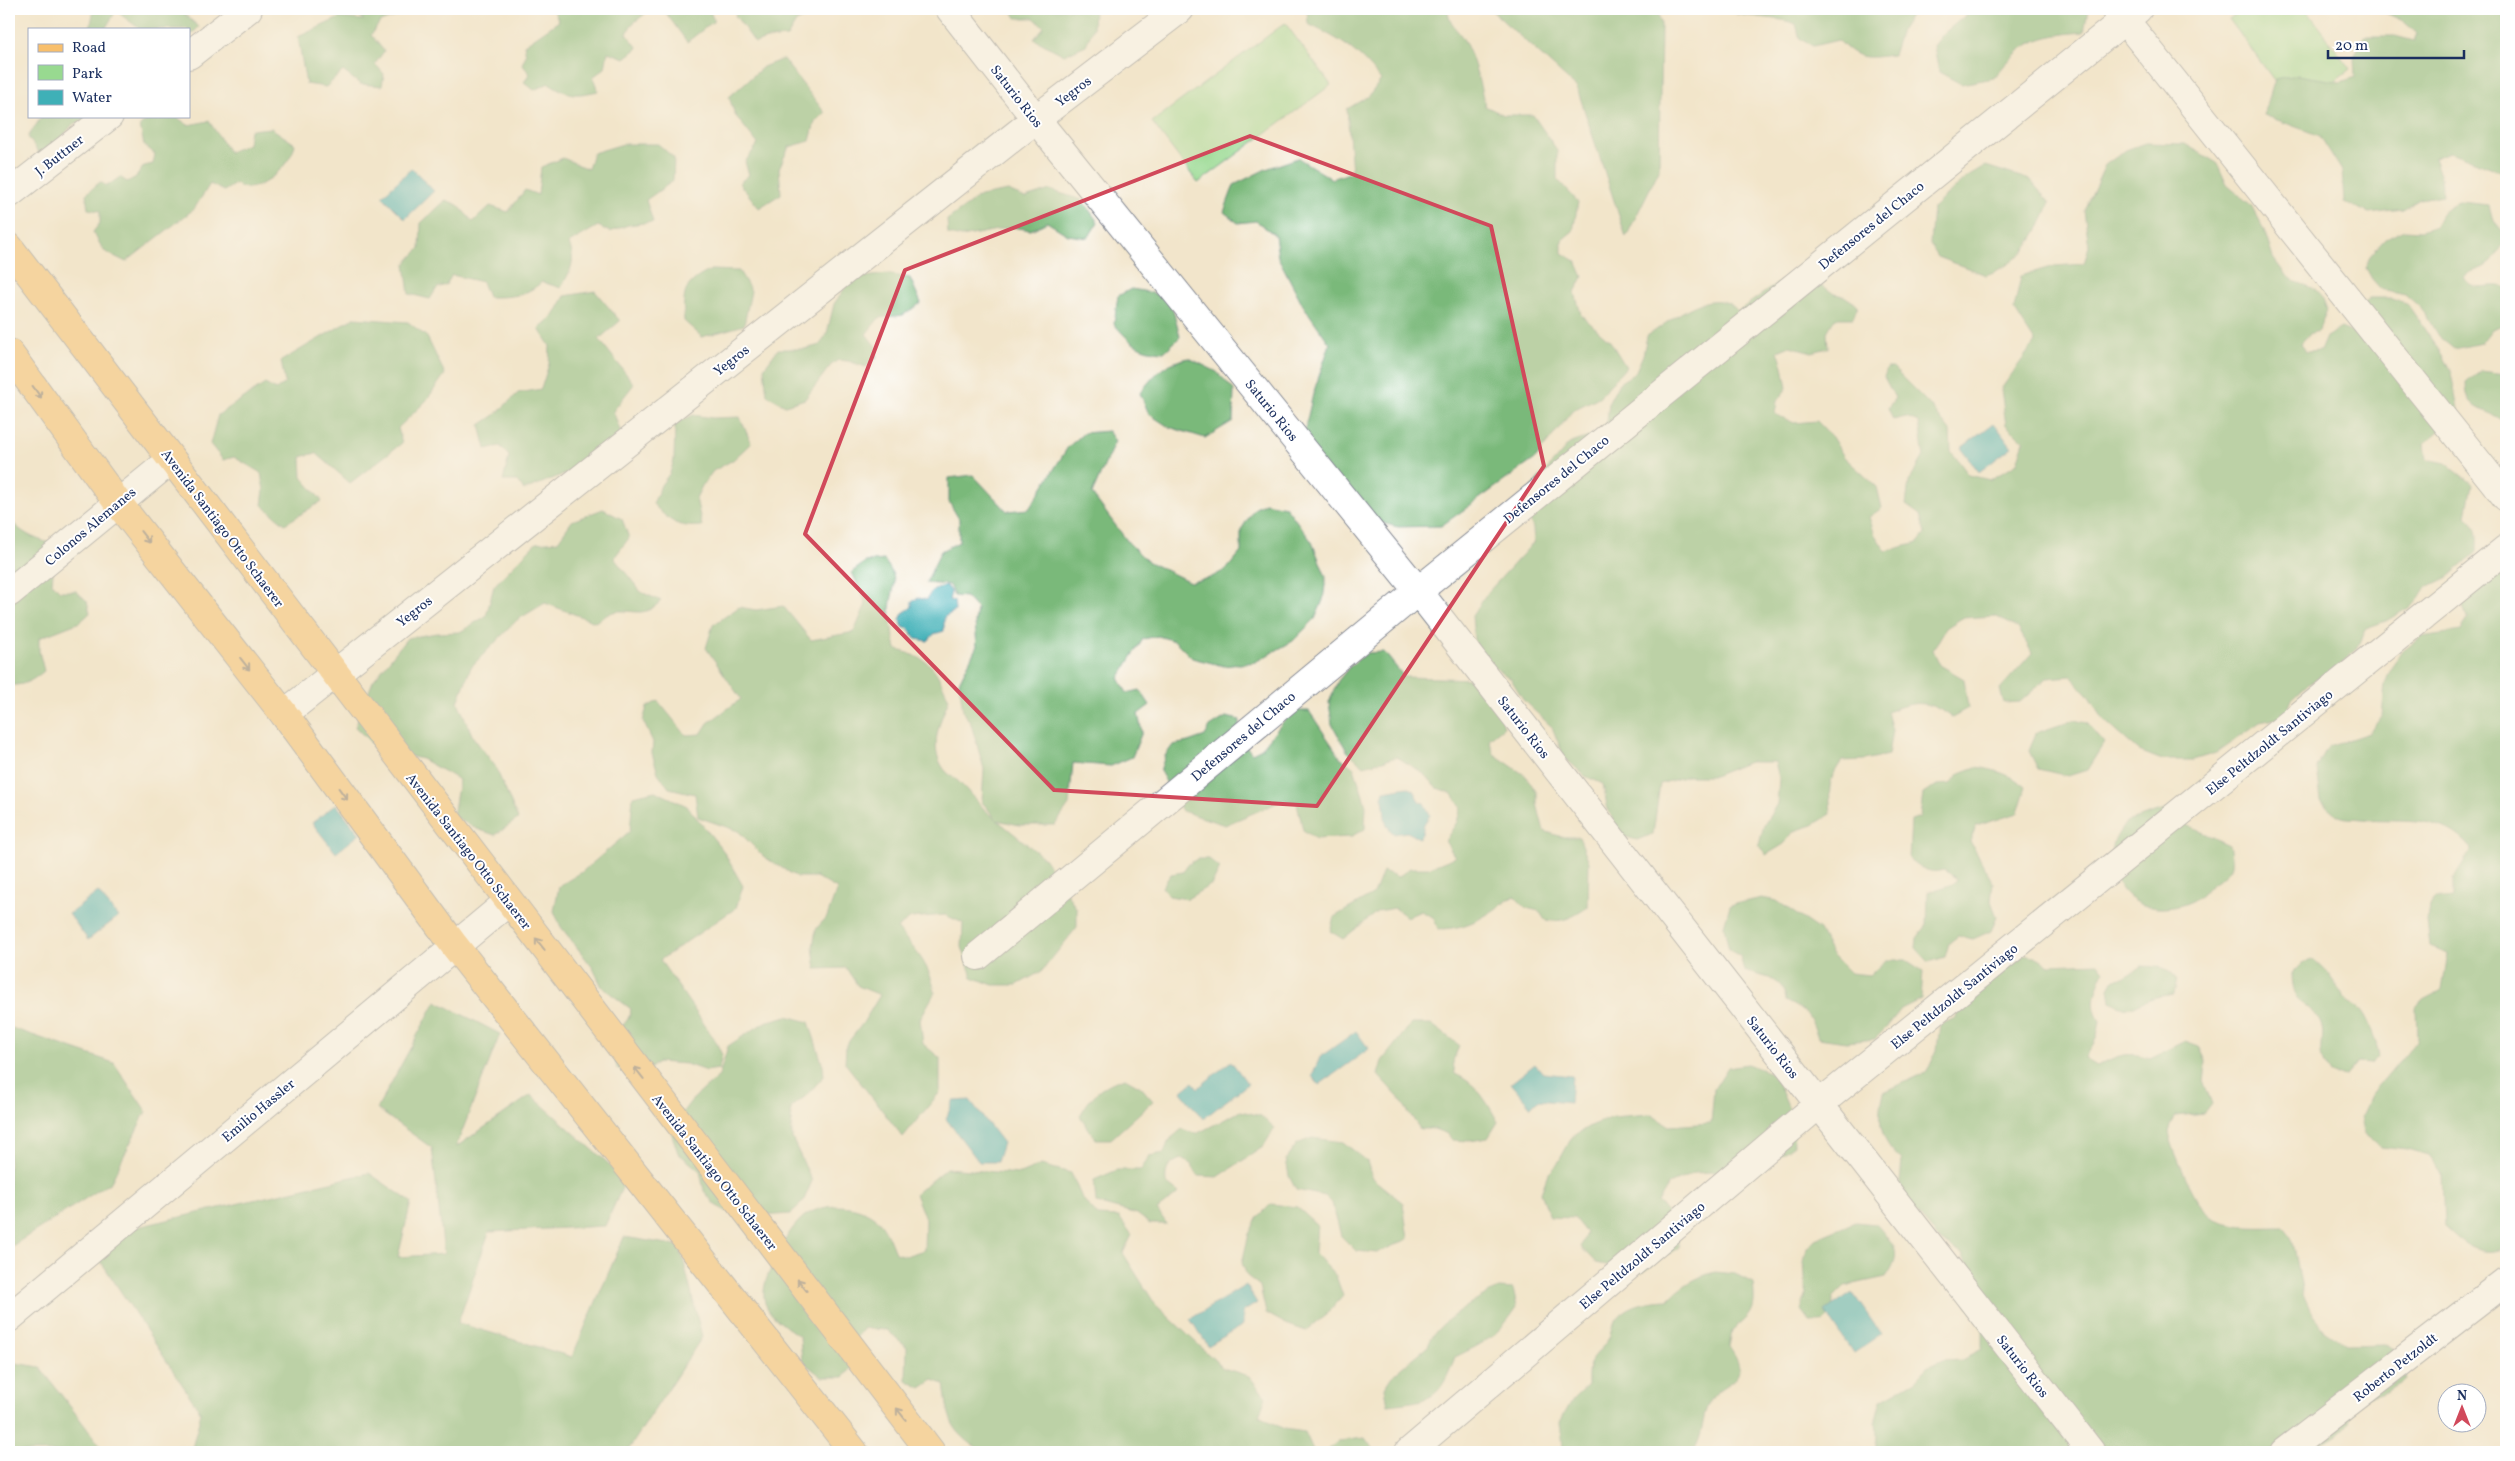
<svg xmlns="http://www.w3.org/2000/svg" width="2515" height="1461" font-family="Vollkorn,serif">
<rect width="100%" height="100%" fill="#fff"/>
<filter id="ink" filterUnits="userSpaceOnUse"><feTurbulence type="fractalNoise" baseFrequency=".02" numOctaves="2"/><feDisplacementMap in="SourceGraphic" scale="10" xChannelSelector="R" yChannelSelector="G"/><feConvolveMatrix kernelMatrix="1 2 1 2 8 2 1 2 1" color-interpolation-filters="sRGB"/></filter>
<filter id="wash" filterUnits="userSpaceOnUse"><feTurbulence type="fractalNoise" baseFrequency=".0096" numOctaves="4" result="noise"/><feDisplacementMap in="SourceGraphic" scale="20" xChannelSelector="R" yChannelSelector="G"/><feGaussianBlur stdDeviation="1.12" result="paint"/><feColorMatrix in="noise" values="0 0 0 0 0 0 0 0 0 0 0 0 0 0 0 0 0 1.4 0 .05"/><feComposite in="paint" operator="in"/></filter>
<g filter="url(#wash)">
<rect width="100%" height="100%" fill="#f2e5cb"/>
<path fill="#98d990" stroke="#5a8477" d="M2243 9H2306L2350 69 2296 110 2229 19Z
M1285 23 1331 85 1198 183 1152 122Z"/>
<path fill="#7ab97a" stroke="#4a746c" d="M94 9H191L183 13 199 27 189 37V29H140L116 11 105 29H90Z
M352 9H418L380 22 371 35 384 51 375 64 384 74 382 86 360 84 343 71 326 87 306 84 298 37 339 18 364 20Z
M553 9H651L631 25 627 34 638 48 625 58 608 52 605 68 593 77 598 91C575 96 569 96 549 83L534 90 524 82 530 74 522 64 526 55 524 45 559 21Z
M667 9H709L714 21 687 42 666 13Z
M738 9H821L822 10 796 22 787 37 767 39 755 43 735 15Z
M1011 9H1094L1093 29 1086 45 1064 55 1034 39 1044 27 1034 18H1016Z
M1307 9H1448C1448 26 1458 28 1465 42 1475 62 1480 85 1485 106L1504 115H1533L1557 150V179L1578 202 1573 231 1562 240V253L1576 261 1583 277 1575 292 1581 315 1610 341 1626 367 1599 397 1573 410 1535 459 1441 526 1398 527 1358 517 1301 446 1313 394 1330 344 1303 305 1278 257 1275 235 1256 221 1238 223 1224 212 1234 185 1266 169 1298 158 1332 179 1352 172 1347 109 1369 96 1381 80C1358 50 1341 40 1308 24Z
M1490 9H1657L1661 24 1659 170 1626 237 1577 88Z
M1735 9H1914L1901 30 1893 55C1867 58 1858 61 1838 40L1813 46 1800 39 1796 24C1777 17 1757 18 1736 14Z
M1973 9H2088L2084 32C2037 36 2024 40 1994 78L1961 84 1939 72 1934 46 1943 34Z
M2377 9H2506V173L2450 152 2434 158 2441 178 2443 195 2420 199 2403 209 2369 213 2344 202 2342 171 2320 136 2264 115 2275 79 2298 75 2341 82 2355 77 2354 57 2364 36H2395L2414 41 2417 33 2403 21Z
M783 59 825 113 815 122 810 141 789 147 779 168 781 194 759 208 739 183 749 175 745 162 758 144 735 115 729 97 763 67Z
M42 116H91L89 119 73 124 59 141 39 153 28 137Z
M151 116H175L188 125 209 121 229 152 248 144 250 130 271 128 295 144C293 161 266 189 246 188 243 188 238 185 235 184L224 191 210 184 194 209 126 262 104 251 93 232 100 223V211L88 209 86 194 100 182 107 186 120 177 127 182 136 177 144 166 153 164 155 154 144 145 140 126Z
M2145 143 2185 144 2217 163 2227 185 2251 205 2264 230 2273 258 2285 274 2296 282 2313 288 2323 299 2327 310 2318 331 2309 334 2301 343 2306 352 2320 351 2326 337 2341 328 2353 333 2359 307 2369 298H2390L2408 305 2442 355 2451 373 2459 414 2425 443 2427 459 2446 463 2472 484 2466 516C2479 524 2477 538 2477 552L2448 577 2427 587 2410 607 2386 621 2366 628 2356 649 2336 670 2309 683 2292 699 2285 717 2260 722 2216 753 2193 760H2162L2139 751 2115 730 2104 720 2088 695 2071 676 2047 678 2020 702 2004 703 2000 689 2032 653 2018 628 1995 616 1962 618 1946 628 1933 650 1940 665 1964 679 1968 708 1952 717C1927 700 1915 700 1887 712L1892 730 1888 755 1864 760 1842 761C1827 781 1829 790 1831 814L1813 825 1794 831 1784 844 1766 855 1759 845 1764 825 1777 804 1779 778 1775 762H1749L1714 776H1687L1660 784 1653 834 1637 840 1619 835 1607 806 1603 784 1585 776 1564 757 1552 727 1525 702 1511 679 1483 659 1474 640 1472 616 1489 591 1534 542 1533 529 1522 498 1569 444 1594 435 1607 422 1609 402 1619 383 1635 373 1643 355 1647 336C1668 323 1699 294 1725 302 1730 303 1735 308 1738 311L1799 268 1834 294 1844 296 1858 305 1853 318H1835L1827 332 1828 348 1812 352 1790 346 1778 351 1783 366 1787 388 1777 401 1775 414 1794 423 1817 421 1832 437 1844 457 1877 487 1882 508 1869 517 1875 535 1886 551 1918 543 1925 534 1920 515 1906 505 1909 482 1924 456C1921 444 1922 432 1918 422L1906 417 1893 420 1888 408 1895 398 1884 377 1887 368H1893L1928 403 1950 431 1951 451 1969 475 1990 480 2017 463 2024 441 2006 425 2001 389 2035 342 2014 309 2021 276 2054 266 2084 264 2089 246 2084 211 2105 165 2126 150Z
M623 144H658L674 158 673 181 646 200 653 222 628 225 610 232 598 226 569 243C576 263 571 269 561 288L542 282C524 297 511 297 488 297L482 282 452 275 446 285 437 288 430 299 409 294 405 264 420 248 421 223 446 200 458 205 473 222 490 206 508 212 525 190 538 195 541 167 563 158 588 169 593 153Z
M1986 166 2030 180 2050 203C2034 240 2025 260 1986 275L1938 257 1930 244 1933 208 1966 178Z
M1050 190 1082 200 1098 222 1088 238 1068 235 1047 222 1031 230 1012 227 962 237 948 234 947 220 980 196 1008 191 1025 198Z
M2459 202 2490 205 2494 221 2506 235C2502 248 2495 262 2482 268 2475 271 2470 271 2464 277 2473 295 2492 281 2506 288V324L2492 329 2481 343 2454 349 2438 336 2423 310 2405 294 2381 289 2372 279 2366 268 2370 256 2385 239 2405 230 2420 231 2435 226C2441 213 2445 206 2459 202Z
M711 270 739 271 751 291 744 325 702 337 684 321C683 291 683 284 711 270Z
M887 274 910 278 921 303 903 315 879 318 866 334 877 348 876 358 866 367 848 361 838 360 831 365 805 399 785 405 767 395 764 368 778 349H805L820 345 827 333 834 304 851 279Z
M1131 289C1170 295 1171 298 1180 337L1164 352C1137 350 1132 344 1114 324L1118 296Z
M595 291 620 321 599 339 634 384 613 411 621 433 572 471 524 490 517 481H503L509 456 500 446 486 449 480 425 495 415 518 393 541 389 549 364 550 346 539 329 554 316 565 296Z
M354 318 408 322 427 337 445 374 426 401 398 428 402 443 350 483 316 453 301 457 302 477 322 501 285 524 262 505 264 490 261 473 234 457 223 460 210 444 218 415 265 384 276 390 285 383 281 361Z
M1189 358 1217 372 1234 390 1233 421 1205 438 1169 427 1149 414 1140 393C1156 373 1164 363 1189 358Z
M2481 371 2506 374V423C2486 406 2466 415 2466 383Z
M693 415 713 418 740 417 751 443 733 460 713 471 702 486 696 498 702 526C678 528 670 522 653 504L661 485 670 473 674 460 675 424Z
M1108 431 1115 441 1092 494 1128 542 1147 561 1190 582 1210 578 1227 569 1241 552V530L1254 509 1265 503 1286 507 1312 542 1326 577 1323 600 1315 619 1293 641 1255 662 1224 666 1192 658 1175 641 1158 636 1143 639 1119 678 1127 693 1140 690 1150 705 1138 714 1142 732 1132 757 1111 766 1073 763 1069 805 1055 825H1019L997 820 1044 858 1077 909V927L1042 971 1017 985H993L972 977 962 947 963 923 945 915 911 918 897 928C916 952 928 961 935 992L920 1019 923 1044 940 1058V1092L903 1137 845 1063 846 1045 863 1023 880 995 858 986 846 968 816 969 813 947 816 929 827 917 837 889 816 877H797L764 857 738 831 698 817 695 794 669 788 658 773 652 753 653 742 643 721 647 707 658 701 686 735 701 734 708 723 741 699 706 648 713 625 739 607 756 610 783 606 811 640 854 632 866 604 852 572 866 562 884 560C902 584 891 586 890 611 890 623 894 637 896 649 934 662 933 664 949 699 940 721 928 747 944 769 948 775 956 778 961 784 973 796 982 809 996 819L982 802 984 769 971 724 963 711 959 682 977 646 975 622 977 609 966 597 954 596 949 585 926 583 941 551 959 542V519L949 502V478L973 475 1007 511 1029 509 1068 447 1084 433Z
M603 509 622 519 629 538 614 558 641 592 661 601C643 618 638 610 617 611 610 612 602 618 595 622L545 603 517 620 471 667 458 702 473 737 495 766 518 819 495 835 477 829 453 816 459 780 422 759 377 749 355 727 373 681 407 638 437 633 460 632 486 616 494 586 510 569 536 543 558 541 572 521Z
M9 518C19 532 34 539 50 543L53 573 52 583 60 591H76L87 601 90 613 80 622 39 638V651L44 671C32 681 24 686 9 685Z
M2506 573V1248C2477 1258 2465 1245 2444 1226L2442 1175 2428 1156 2407 1150 2381 1147 2364 1134 2361 1115 2370 1096 2417 1040 2416 1008 2423 1000 2442 990 2448 953 2430 946 2427 921 2429 905 2435 898H2453V879L2472 849C2443 813 2403 822 2362 819 2356 818 2348 819 2343 817 2335 815 2327 806 2321 801L2317 767 2329 746 2369 733 2382 716 2385 684 2391 668 2403 651 2421 637 2461 631 2468 619 2460 600 2484 579Z
M1384 652 1404 677 1476 679 1498 705 1504 727 1489 739 1494 754 1526 776 1537 793V804L1544 831 1562 837H1579L1589 862 1588 907C1573 917 1563 923 1545 920L1539 911 1526 908 1514 896C1488 914 1471 929 1438 929L1433 917 1421 911 1407 917 1395 908 1378 911 1343 939 1330 931 1334 917 1374 894 1383 871 1398 877 1410 868H1428L1455 857 1445 841 1457 822 1461 807 1451 793 1437 788 1424 774 1397 757 1364 766 1347 751 1332 724 1329 702 1338 681 1350 666 1367 653Z
M1292 711H1309L1340 757 1354 768 1366 805 1365 829 1350 837 1316 839 1303 830 1297 803 1284 800 1225 825 1182 811 1160 771 1165 756 1173 745 1188 742 1205 736 1210 727 1226 717 1240 720 1236 736 1252 753 1262 748Z
M2074 720 2087 723 2104 743 2087 770 2068 776 2038 769 2029 751 2036 733Z
M1976 767C1996 770 2010 774 2026 787L2018 813 1976 826 1970 841 1993 883 1991 901 1997 917 1991 931 1973 939 1958 936 1949 943 1945 957 1929 962 1916 948 1917 938 1927 925 1928 892 1954 884 1957 879 1945 870C1929 874 1922 869 1909 859L1911 820 1920 817 1923 794 1937 785 1950 784 1960 773Z
M655 791 687 806 722 849 743 886 736 908 660 960 715 1040 722 1055 719 1069 706 1071 686 1064 658 1062 645 1073 629 1076 617 1069C615 1058 611 1042 617 1033 624 1022 629 1022 631 1009L602 987 593 968 561 927 554 911 559 886 582 872 630 831 633 796Z
M2165 810 2188 826 2229 845C2234 871 2232 870 2211 885 2206 888 2204 895 2198 898 2153 923 2106 900 2113 846 2114 838 2122 829 2126 822Z
M1197 859H1209L1220 868 1212 884 1187 899 1169 896 1162 887 1171 874 1183 872 1187 865Z
M1762 898 1777 901 1819 930 1831 954 1850 973 1870 975 1886 960H1906L1923 971 1921 999 1901 1009 1886 1028 1875 1039 1846 1042 1818 1038C1810 1015 1808 1012 1786 1001 1784 976 1764 978 1744 971L1740 956 1729 950 1724 926 1730 905Z
M2023 955 2039 958 2049 965 2098 963 2104 971C2096 989 2089 1004 2100 1021L2097 1037 2085 1059 2097 1066C2118 1055 2127 1051 2150 1058L2185 1041 2199 1046 2206 1061 2204 1083 2212 1104 2205 1113 2175 1116C2173 1120 2169 1125 2169 1130 2169 1145 2199 1211 2212 1218 2233 1230 2261 1227 2284 1227L2292 1237 2303 1294 2313 1316 2325 1331 2346 1345 2385 1344 2403 1355 2404 1380C2386 1395 2375 1397 2352 1399 2351 1405 2352 1416 2349 1422 2335 1446 2296 1450 2272 1452H1875L1877 1435 1876 1420 1881 1399 1915 1380 1927 1367 1943 1360 1963 1359 1982 1349V1329L1967 1304 1974 1275 1962 1254 1940 1240 1899 1193 1902 1160C1879 1141 1877 1120 1884 1092L1927 1072 1937 1050 1940 1024 1956 1018 1964 1000Z
M2314 960C2328 971 2335 984 2345 999 2349 1004 2357 1005 2361 1010 2369 1019 2377 1044 2379 1056L2370 1064 2357 1063 2346 1076 2330 1074C2314 1050 2328 1039 2320 1022 2308 999 2292 1009 2291 974L2302 963Z
M2141 966C2157 967 2167 965 2177 979L2174 994C2166 996 2157 996 2150 999 2130 1005 2134 1014 2111 1001L2109 988 2114 979 2124 978Z
M436 1001 500 1034 456 1147 531 1095 626 1179 605 1226 489 1232 458 1323 572 1357 624 1237 680 1246 702 1337 627 1452H191L201 1413 86 1239 369 1173 411 1202 398 1257 444 1254 432 1148 377 1109Z
M787 1016 809 1022 823 1066 824 1076 807 1095 791 1108 792 1138 812 1181 803 1202 790 1214 750 1217 726 1211 715 1205 704 1191 700 1171 678 1153 670 1129 691 1101 719 1076 728 1046 765 1022Z
M1411 1024H1431L1459 1045 1453 1062 1455 1074C1477 1083 1487 1102 1498 1122L1488 1138 1470 1141 1452 1140 1448 1134 1434 1129H1420L1399 1098 1378 1075 1382 1061Z
M9 1027 114 1063 146 1111 111 1182 9 1248Z
M1747 1064 1774 1074 1792 1116 1794 1145 1749 1178 1714 1172 1695 1173 1669 1184 1658 1202 1678 1226 1679 1247 1642 1272 1596 1263 1581 1247 1586 1233 1574 1218 1550 1217 1541 1193 1548 1174 1557 1165 1572 1137 1588 1127 1613 1117 1650 1114 1669 1126 1711 1123 1714 1089 1728 1067Z
M1125 1078 1141 1087 1153 1101 1111 1139H1096L1080 1116C1090 1096 1103 1084 1125 1078Z
M1241 1111 1261 1116 1275 1128 1263 1147 1218 1177 1198 1176 1191 1164 1181 1159C1168 1164 1165 1169 1166 1183L1179 1193 1157 1210 1167 1224H1150L1137 1214 1096 1203 1094 1180 1117 1170H1141L1149 1156 1164 1153 1169 1140 1182 1129 1196 1134Z
M1312 1138 1343 1142 1367 1161 1372 1178 1403 1203 1408 1239 1377 1253 1356 1251 1341 1236 1332 1203 1325 1196 1296 1190 1289 1176 1286 1159 1297 1144Z
M1041 1165 1071 1173 1082 1198 1098 1216 1119 1217 1132 1235 1123 1253 1155 1304 1223 1368 1249 1376 1266 1397 1259 1416 1284 1429 1305 1432 1314 1452H982C950 1429 949 1423 944 1384L933 1380 921 1388 906 1380 907 1347 887 1330 864 1328 854 1340 855 1364 844 1377H822L802 1361 800 1337C789 1328 770 1318 765 1303 761 1289 768 1274 774 1262 781 1247 788 1232 800 1220 818 1202 854 1202 874 1217 885 1225 890 1241 895 1253L905 1256 924 1250 925 1219 915 1194 946 1168 1020 1174Z
M1271 1204 1297 1207 1317 1225 1315 1253 1336 1276 1343 1296 1327 1314 1306 1331 1286 1324 1266 1313 1260 1286 1247 1276 1242 1263 1249 1234 1258 1217Z
M1855 1222 1876 1224C1894 1245 1904 1251 1886 1277L1845 1286 1833 1298 1832 1315 1823 1322H1810L1801 1310 1806 1295 1804 1261 1807 1248 1815 1239Z
M1715 1272 1735 1274 1753 1283C1756 1310 1754 1314 1732 1331L1729 1347C1757 1386 1718 1378 1708 1404 1701 1422 1704 1434 1693 1452H1571L1563 1447 1560 1422 1573 1399 1588 1385C1587 1355 1595 1360 1609 1338 1611 1334 1611 1328 1614 1324 1624 1304 1648 1301 1668 1300 1681 1286 1696 1277 1715 1272Z
M1499 1288 1513 1289 1517 1307C1497 1337 1486 1342 1455 1357 1439 1400 1433 1400 1388 1405L1385 1388 1395 1373 1428 1346C1433 1323 1479 1299 1499 1288Z
M9 1362 40 1367 105 1452H9Z
M1365 1438 1375 1452H1326L1338 1441Z"/>
<path fill="#3fb0b7" stroke="#2d708a" d="M412 168 434 191 405 219 382 196Z
M1994 423 2012 447 1979 472 1961 448Z
M946 586 951 592 949 600 954 601 955 611 944 617V631L934 634 928 641 916 639 909 629 903 627 900 620 903 613 912 607V602L918 598 927 600C931 589 936 588 946 586Z
M1408 787 1413 790 1419 801 1424 803 1430 815 1424 824 1422 834 1419 838 1407 832 1394 834C1381 823 1387 811 1382 797L1384 791Z
M336 804 360 834 336 853 312 823Z
M98 892 118 917 88 940 69 914Z
M1356 1031 1369 1049 1319 1085 1312 1076 1320 1057Z
M1231 1061 1248 1084 1203 1119 1181 1092 1193 1082 1198 1088Z
M1535 1064 1543 1073 1572 1076 1570 1103 1538 1100 1531 1107 1511 1083Z
M970 1100 1003 1143 997 1162H979L946 1119 953 1101Z
M1246 1285 1257 1303 1243 1312V1325L1208 1346 1190 1319Z
M1852 1292 1881 1334 1853 1353 1825 1311Z"/>
</g>
<g filter="url(#ink)">
<g fill="none" stroke-linecap="round" stroke-linejoin="round">
<defs>
<path id="minor" d="M950 9 1036 119 1418 591 2091 1452
M2116 9 2506 497
M189 55 248 9
M9 194 109 116
M9 593 171 460
M284 714 1036 119 1180 9
M978 956 1418 591 2138 9
M9 1318 508 902
M1409 1452 1818 1105 2506 549
M2284 1452 2506 1281"/>
<path id="major" d="M9 247 931 1452
M9 353 118 503 284 714 454 945 854 1452"/>
</defs>
<use href="#minor" stroke="#868a94" stroke-width="30"/>
<use href="#major" stroke="#868a94" stroke-width="30"/>
<use href="#minor" stroke="#fff" stroke-width="28"/>
<use href="#major" stroke="#f8bf6c" stroke-width="28"/>
</g>
<defs><path id="oneway-shaft" d="M-6 0H5M1.5-3L5.5 0L1.5 3" fill="none" stroke-width="1.6" stroke-linecap="round" stroke-linejoin="round" transform="scale(1.25)"/></defs>
<g stroke="#7e7064">
<use href="#oneway-shaft" transform="translate(37 392) rotate(54)"/>
<use href="#oneway-shaft" transform="translate(145 537) rotate(52)"/>
<use href="#oneway-shaft" transform="translate(245 664) rotate(52)"/>
<use href="#oneway-shaft" transform="translate(343 794) rotate(54)"/>
<use href="#oneway-shaft" transform="translate(540 944) rotate(-128)"/>
<use href="#oneway-shaft" transform="translate(639 1073) rotate(-128)"/>
<use href="#oneway-shaft" transform="translate(802 1285) rotate(-128)"/>
<use href="#oneway-shaft" transform="translate(901 1414) rotate(-128)"/>
</g>
</g>
<path d="M0 0H2515V1461H0ZM1250 136 1491 226 1544 466 1317 806 1054 790 805 534 905 270Z" fill="#f2e5cb" fill-opacity=".55" fill-rule="evenodd"/>
<path fill="none" stroke="#d1495b" stroke-width="4" stroke-linejoin="round" d="M1250 136 1491 226 1544 466 1317 806 1054 790 805 534 905 270Z"/>
<g text-anchor="middle" stroke-width="4" stroke-linejoin="round" paint-order="stroke">
<g font-size="14" fill="#1b2f5e" stroke="#fff">
<text transform="translate(1073 91) rotate(-37)" y="5">Yegros</text>
<text transform="translate(1017 96) rotate(52)" y="5">Saturio Rios</text>
<text transform="translate(59 155) rotate(-38)" y="5">J. Buttner</text>
<text transform="translate(1871 225) rotate(-39)" y="5">Defensores del Chaco</text>
<text transform="translate(731 360) rotate(-38)" y="5">Yegros</text>
<text transform="translate(1272 410) rotate(51)" y="5">Saturio Rios</text>
<text transform="translate(1556 479) rotate(-39)" y="5">Defensores del Chaco</text>
<text transform="translate(90 526) rotate(-40)" y="5">Colonos Alemanes</text>
<text transform="translate(223 528) rotate(53)" y="5">Avenida Santiago Otto Schaerer</text>
<text transform="translate(414 611) rotate(-38)" y="5">Yegros</text>
<text transform="translate(1524 727) rotate(52)" y="5">Saturio Rios</text>
<text transform="translate(1243 736) rotate(-40)" y="5">Defensores del Chaco</text>
<text transform="translate(2269 742) rotate(-39)" y="5">Else Peltdzoldt Santiviago</text>
<text transform="translate(469 851) rotate(52)" y="5">Avenida Santiago Otto Schaerer</text>
<text transform="translate(1954 996) rotate(-39)" y="5">Else Peltdzoldt Santiviago</text>
<text transform="translate(1773 1047) rotate(52)" y="5">Saturio Rios</text>
<text transform="translate(258 1110) rotate(-40)" y="5">Emilio Hassler</text>
<text transform="translate(715 1172) rotate(52)" y="5">Avenida Santiago Otto Schaerer</text>
<text transform="translate(1642 1255) rotate(-40)" y="5">Else Peltdzoldt Santiviago</text>
<text transform="translate(2023 1366) rotate(52)" y="5">Saturio Rios</text>
<text transform="translate(2395 1367) rotate(-38)" y="5">Roberto Petzoldt</text>
</g>
</g>
<rect width="2515" height="1461" fill="none" stroke="#fff" stroke-width="30"/>
<rect x="28" y="28" width="162" height="90" fill="#ffffff" stroke="#a4acbf"/>
<rect x="38" y="44" width="25" height="8" fill="#f8bf6c" stroke="#a4acbf"/>
<text x="72" y="52" font-size="15" fill="#1b2f5e">Road</text>
<rect x="38" y="65" width="25" height="15" fill="#98d990" stroke="#a4acbf"/>
<text x="72" y="78" font-size="15" fill="#1b2f5e">Park</text>
<rect x="38" y="90" width="25" height="15" fill="#3fb0b7" stroke="#a4acbf"/>
<text x="72" y="102" font-size="15" fill="#1b2f5e">Water</text>
<g transform="translate(2462 1408)"><circle r="24" fill="#ffffff" stroke="#a4acbf"/>
<path d="M0-4L9 19L0 12L-9 19Z" fill="#d1495b"/>
<text y="-8" font-size="14" font-weight="bold" text-anchor="middle" fill="#1b2f5e">N</text>
</g>
<path d="M2328 50v8h136v-8" fill="none" stroke="#1b2f5e" stroke-width="2.5"/>
<text x="2335" y="50" font-size="15" fill="#1b2f5e" stroke="#ffffff" stroke-width="4" paint-order="stroke">20 m</text>
</svg>
